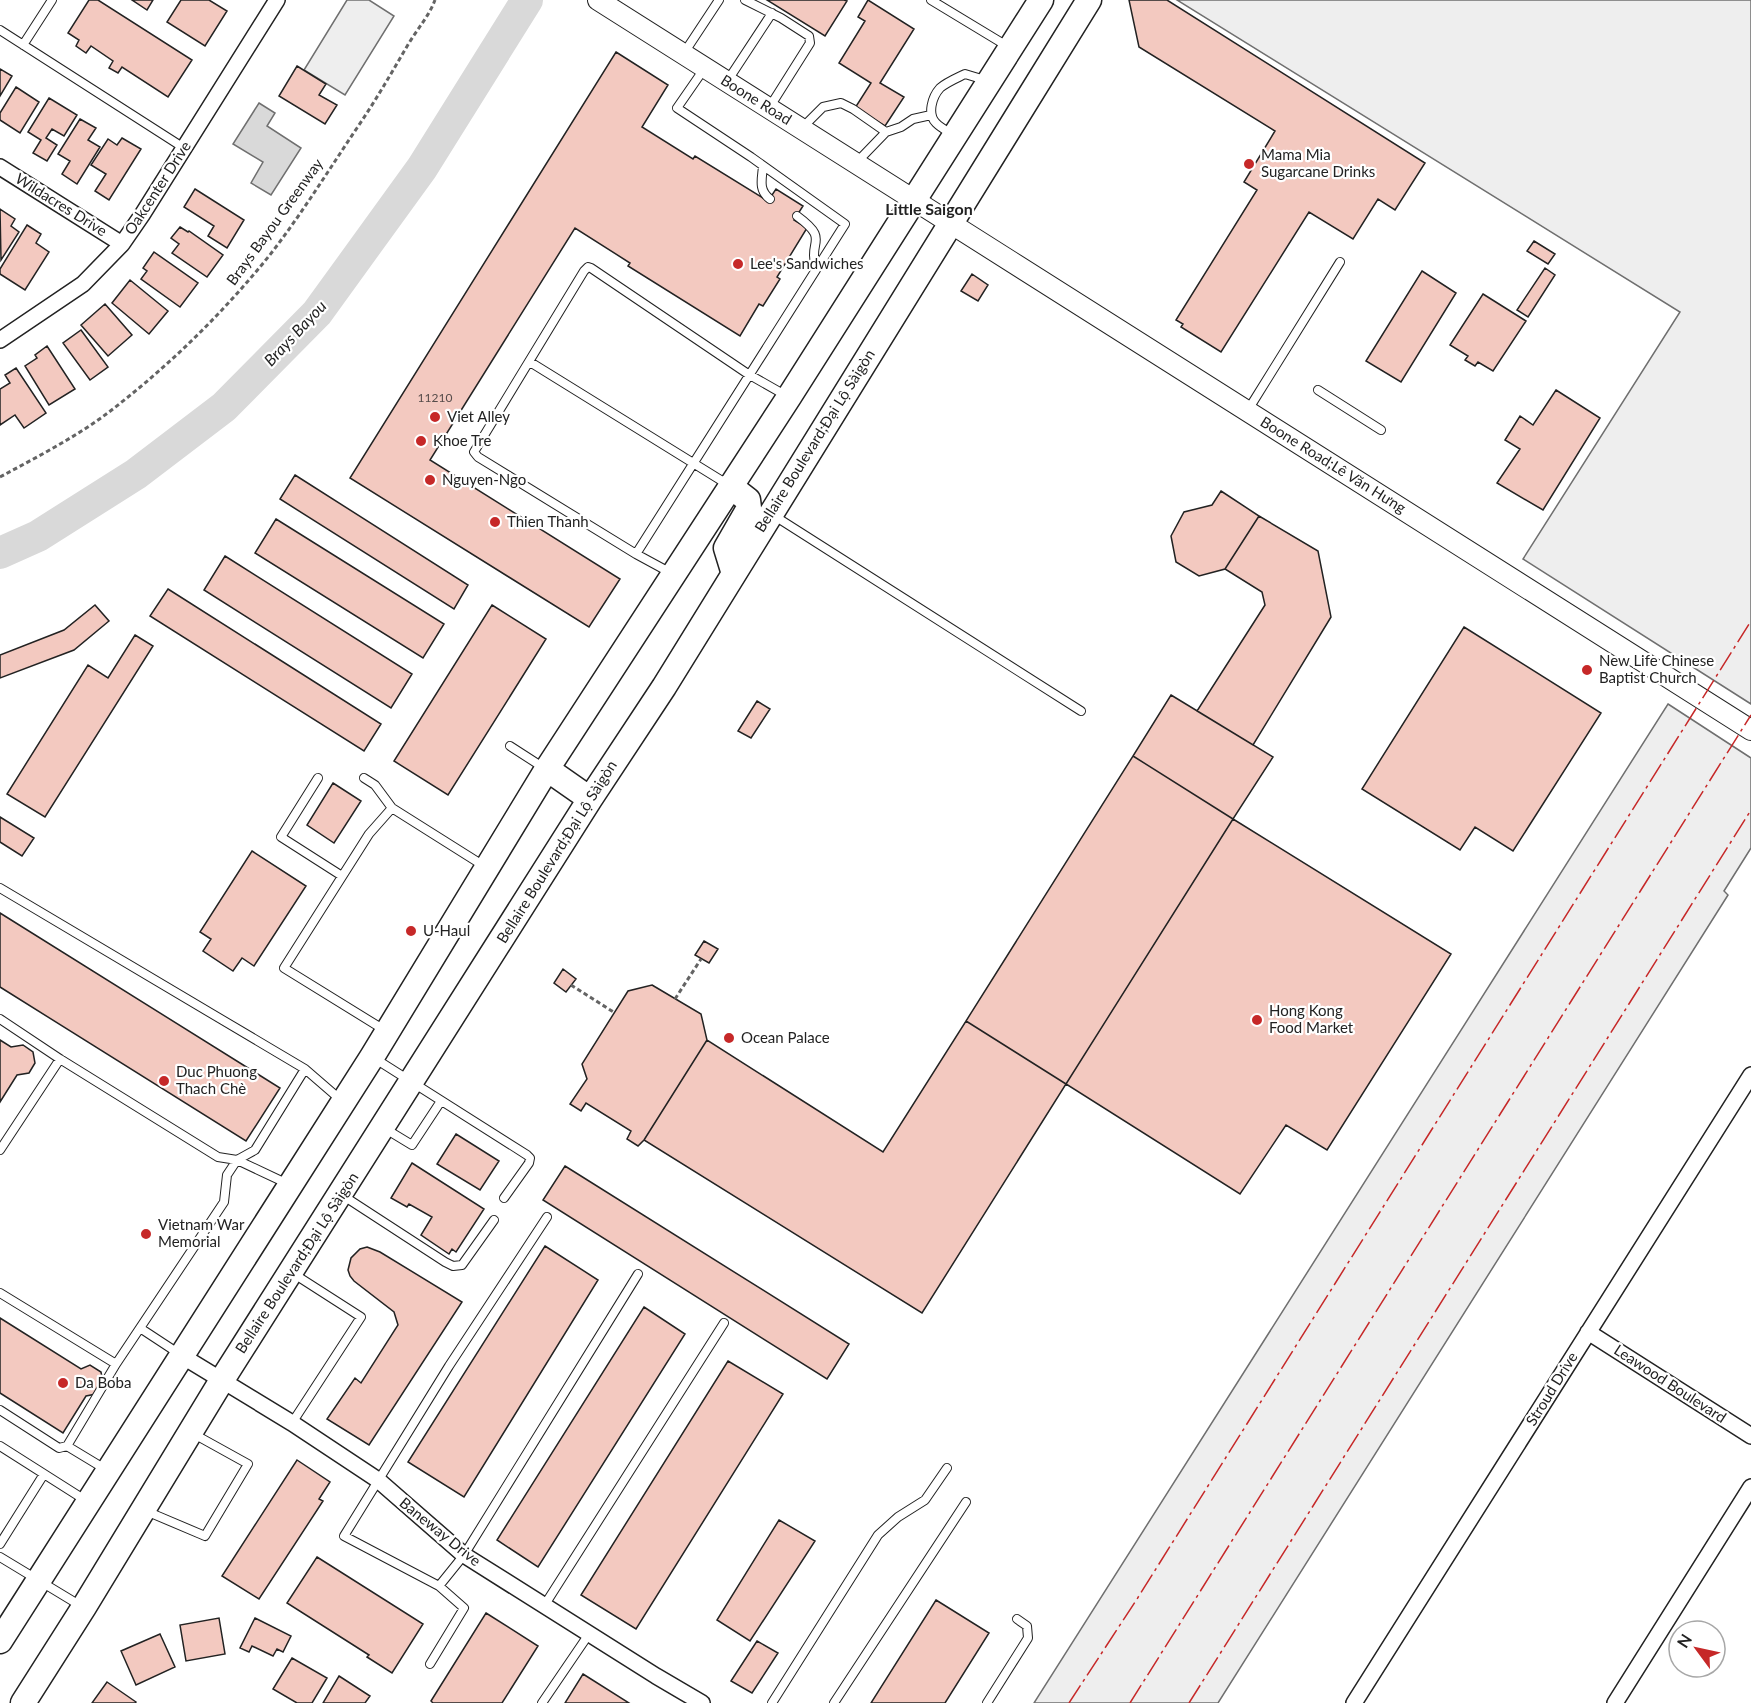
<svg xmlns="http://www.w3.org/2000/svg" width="1751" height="1703" font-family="Lato,sans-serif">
<rect width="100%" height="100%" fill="#fff"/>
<path fill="#eee" stroke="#6f6f6f" stroke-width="1.5" d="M347 0H369L394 16 345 95 304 70Z
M1177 0H1751V704L1523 559 1680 312Z
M1668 704 1751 758V848L1724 891 1728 895 1218 1703H1034Z"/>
<path fill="#d9d9d9" stroke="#6f6f6f" stroke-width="1.5" d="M259 103 275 113 267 126 301 148 271 195 251 183 263 162 233 144Z"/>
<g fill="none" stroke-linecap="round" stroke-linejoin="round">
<path stroke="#d9d9d9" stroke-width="32" d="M0 553 38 536 136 474 224 407 317 313 422 168 527 0"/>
</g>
<path fill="#f3c9c0" stroke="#222" stroke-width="1.5" d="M89 0H98L192 60 168 97 122 67 118 73 109 68 113 61 91 46 86 53 76 46 79 40 68 33Z
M132 0H153L147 10Z
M181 0H209L227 11 205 46 167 22Z
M767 0H844L847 1 825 36Z
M868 0 914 29 880 83 904 97 885 126 855 108 871 83 839 63 865 21 858 17Z
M1129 0H1167L1425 163 1395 210 1378 199 1353 239 1309 212 1221 352 1181 327 1183 324 1176 320 1257 190 1244 182 1275 131 1139 47Z
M616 52 668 85 642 127 693 159 695 156 768 201 776 189 803 206 794 220 807 228 777 277 780 279 763 306 759 304 740 336 628 266 630 263 575 228 430 460 620 579 589 627 350 478Z
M297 66 326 84 319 95 337 105 325 124 279 96Z
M0 69 12 76 0 96Z
M16 87 39 102 20 133 0 120V113Z
M49 98 77 115 64 136 52 129 46 138 57 145 47 161 33 153 41 140 28 132Z
M80 119 96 128 88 140 100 147 77 184 62 174 70 161 58 154Z
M122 138 141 149 109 200 95 191 106 174 91 165 108 139 117 145Z
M195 189 244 220 227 248 208 236 214 226 184 207Z
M0 209 15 219 11 226 19 232 1 260Z
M27 225 41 234 36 243 49 252 25 290 0 274V269Z
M180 227 188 232 189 231 223 255 207 277 172 253 179 244 171 238Z
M1534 241 1555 254 1548 264 1527 251Z
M154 252 198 283 180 307 141 279 147 271 143 268Z
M1545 268 1555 275 1528 317 1517 310Z
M1422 271 1456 293 1401 382 1366 361Z
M972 274 988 285 978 301 961 291Z
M130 280 168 311 149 334 112 303Z
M1483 294 1526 321 1493 371 1478 362 1475 366 1465 360 1468 356 1450 345Z
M105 304 132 335 108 356 81 325Z
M81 330 108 367 90 380 63 343Z
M47 346 75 389 49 405 25 366 37 358 35 355Z
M16 368 46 413 24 428 15 415 0 425V389L10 383 5 375Z
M1556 390 1600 418 1543 510 1497 483 1520 449 1505 440 1520 416 1533 425Z
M295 475 468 585 454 609 280 499Z
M1221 491 1259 516 1225 569 1199 576 1176 562 1171 536 1184 512 1212 505Z
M1259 516 1318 551 1331 617 1253 745 1197 711 1265 605 1262 592 1225 569Z
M276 519 444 624 423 658 255 553Z
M225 556 412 674 391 708 204 590Z
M168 589 381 724 364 751 150 616Z
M95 605 109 621 74 650 0 678V655L64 630Z
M492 605 546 639 448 795 394 761Z
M1464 627 1601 713 1513 851 1475 827 1460 850 1362 789Z
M135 635 153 646 45 817 7 794 88 665 108 678Z
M1171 695 1273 757 1233 819 1133 756Z
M757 701 770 709 751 738 738 731Z
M1133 756 1233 819 1066 1084 966 1021Z
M333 783 361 801 334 843 307 825Z
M0 817 34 838 22 856 0 842Z
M1233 819 1451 954 1327 1150 1286 1125 1240 1194 1066 1084Z
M252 851 306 886 254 966 242 958 233 971 203 951 211 939 200 932Z
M0 913 280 1088 246 1141 0 987Z
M704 941 718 949 709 963 695 955Z
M563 969 576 979 566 992 554 983Z
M652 985 701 1014 707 1040 644 1140 638 1146 627 1139 631 1131 586 1103 581 1111 570 1104 587 1079 582 1064 628 991Z
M966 1021 1066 1084 922 1313 644 1140 707 1040 883 1152Z
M0 1040 11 1047 23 1045 33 1052 35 1063 29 1073 17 1075 0 1102Z
M456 1134 499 1161 480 1190 437 1164Z
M412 1163 484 1209 456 1252 452 1249 449 1254 421 1235 432 1217 409 1204 407 1207 391 1198Z
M565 1166 849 1344 827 1379 543 1200Z
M545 1246 598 1280 464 1497 408 1462Z
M367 1247 380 1252 462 1302 369 1445 327 1419 355 1378 361 1383 398 1325 394 1312 354 1281 350 1276 348 1270 351 1258 360 1249Z
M644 1307 685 1334 538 1567 497 1540Z
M0 1318 81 1369 90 1365 101 1372 103 1382 96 1394 86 1396 63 1433 0 1393Z
M728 1361 783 1394 636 1629 581 1595Z
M297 1460 330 1482 319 1499 323 1501 259 1599 222 1576Z
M779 1520 815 1541 750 1641 717 1620Z
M317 1557 423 1624 392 1673 367 1657 369 1655 287 1603Z
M936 1600 989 1633 945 1703H871Z
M486 1613 538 1646 502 1703H433L431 1701Z
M219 1618 225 1654 186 1661 180 1625Z
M255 1618 291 1636 283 1652 277 1649 273 1656 252 1646 249 1652 240 1648Z
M160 1634 175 1667 136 1685 121 1651Z
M757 1641 778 1653 752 1693 731 1681Z
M292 1658 327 1678 312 1703H297L273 1689Z
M583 1674 629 1703H565Z
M339 1676 370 1696 365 1703H323Z
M107 1682 136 1702 135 1703H92Z"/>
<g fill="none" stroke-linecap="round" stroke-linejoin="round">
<defs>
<path id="service" d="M745 0 781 18 809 36 810 43 769 108
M931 0 1007 46
M0 30 184 148
M23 45 52 0
M684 53 719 0
M728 80 772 13
M801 129 823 107 841 103 853 109 886 132
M952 134C947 131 941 128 936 123 927 114 932 97 940 88 947 82 957 78 965 74L985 80
M856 163 886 132 901 127 913 119 931 115
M763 166C762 179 758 190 770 199
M797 216C831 241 807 240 816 268
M530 362 727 484
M1318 390 1381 430
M1248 410 1340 262
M773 515 1081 711
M636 554 845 224 751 157 677 108 704 69
M671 573 636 554 478 457 474 452 584 271 588 267 591 268 748 374 785 395
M510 746 544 768
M318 778 281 837 342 876
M364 778 375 785 392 808
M0 888 305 1069 342 1101
M0 1019 60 1059
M386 1031 284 968 369 834 392 808 484 866
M374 1058 527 1155 530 1158 529 1163 504 1198
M384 1128 412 1145 441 1101
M0 1150 60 1059 218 1157 237 1160 288 1184
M342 1195 445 1262 453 1266 462 1265 494 1220
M0 1293 116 1364 67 1446 105 1469
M140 1328 178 1353
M116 1364 224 1202 227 1175 237 1160 255 1150 305 1069
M0 1410 59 1448 67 1446
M292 1423 361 1317 294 1274
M0 1446 85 1500
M146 1511 205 1536 248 1464 192 1433
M0 1544 44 1474
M0 1557 81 1606
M439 1586 464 1555 638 1274
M544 1606 724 1323
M430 1664 464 1608 439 1586 344 1536 449 1366 547 1217
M542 1703 589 1634
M772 1703 878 1535 898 1517 925 1500 947 1468
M834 1703 966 1502
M987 1703 1028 1638 1027 1626 1017 1619"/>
<path id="minor" d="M0 167 122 244
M0 340 83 284 122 244 142 215 277 0
M1588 1332 1751 1436
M182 1356 292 1423 378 1480 464 1555 656 1676 702 1703
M1354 1703 1751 1075
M1615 1703 1751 1487"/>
<path id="tertiary" d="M598 0 1751 730"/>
<path id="primary" d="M730 486 748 500 749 508 726 548 734 574
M547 769 590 799
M0 1641 372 1057 547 769 789 397 1041 0
M23 1703 84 1607 222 1380 590 799 664 687 1089 0"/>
</defs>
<use href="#service" stroke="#222" stroke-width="10"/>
<use href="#minor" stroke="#222" stroke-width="18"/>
<use href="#tertiary" stroke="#222" stroke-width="22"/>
<use href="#primary" stroke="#222" stroke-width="27"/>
<path stroke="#646464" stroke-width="3" stroke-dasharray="4.5 3" stroke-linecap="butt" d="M0 477C37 457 76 437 109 412 169 366 222 314 269 256 301 215 328 171 357 128 376 100 392 72 409 43 418 28 429 16 435 0
M571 985 615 1013
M675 999 701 959"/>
<use href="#service" stroke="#fff" stroke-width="8"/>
<use href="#minor" stroke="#fff" stroke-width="15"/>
<use href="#tertiary" stroke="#fff" stroke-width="20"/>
<use href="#primary" stroke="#fff" stroke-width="24"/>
<path stroke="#c62828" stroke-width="1.5" stroke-dasharray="21 4.5 3 4.5" stroke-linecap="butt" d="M1069 1703 1137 1599 1751 621
M1130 1703 1751 715
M1189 1703 1751 810"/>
</g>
<g fill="#c62828" stroke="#fff" stroke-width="2">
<circle cx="1249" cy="164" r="6"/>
<circle cx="738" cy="264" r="6"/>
<circle cx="435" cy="417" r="6"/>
<circle cx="421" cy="441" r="6"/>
<circle cx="430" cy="480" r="6"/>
<circle cx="495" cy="522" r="6"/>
<circle cx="1587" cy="670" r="6"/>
<circle cx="411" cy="931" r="6"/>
<circle cx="1257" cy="1020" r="6"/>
<circle cx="729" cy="1038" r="6"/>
<circle cx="164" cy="1081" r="6"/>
<circle cx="146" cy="1234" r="6"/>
<circle cx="63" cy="1383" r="6"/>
</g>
<g text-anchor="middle" stroke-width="4.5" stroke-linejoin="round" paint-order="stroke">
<g font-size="12" fill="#564c4a">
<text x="435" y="402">11210</text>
</g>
<g font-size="15" fill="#222" stroke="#fff">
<text transform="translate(756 100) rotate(32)" y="5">Boone Road</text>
<text transform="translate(158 188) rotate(-57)" y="5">Oakcenter Drive</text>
<text transform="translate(61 205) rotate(32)" y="5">Wildacres Drive</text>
<text transform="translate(275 222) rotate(-54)" y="5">Brays Bayou Greenway</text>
<text transform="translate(815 441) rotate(-58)" y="5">Bellaire Boulevard;Đại Lộ Sàigòn</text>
<text transform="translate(1333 465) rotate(32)" y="5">Boone Road;Lê Văn Hưng</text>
<text transform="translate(557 852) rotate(-58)" y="5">Bellaire Boulevard;Đại Lộ Sàigòn</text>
<text transform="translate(297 1263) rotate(-57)" y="5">Bellaire Boulevard;Đại Lộ Sàigòn</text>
<text transform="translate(1670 1384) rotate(33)" y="5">Leawood Boulevard</text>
<text transform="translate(1552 1389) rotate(-58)" y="5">Stroud Drive</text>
<text transform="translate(440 1532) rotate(39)" y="5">Baneway Drive</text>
</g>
<g font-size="15" fill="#222" stroke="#fff" text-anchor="start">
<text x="1261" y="160">Mama Mia<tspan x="1261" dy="17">Sugarcane Drinks</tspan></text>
<text x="750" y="269">Lee's Sandwiches</text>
<text x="447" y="422">Viet Alley</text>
<text x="433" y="446">Khoe Tre</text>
<text x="442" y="485">Nguyen-Ngo</text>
<text x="507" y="527">Thien Thanh</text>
<text x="1599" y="666">New Life Chinese<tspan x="1599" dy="17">Baptist Church</tspan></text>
<text x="423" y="936">U-Haul</text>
<text x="1269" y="1016">Hong Kong<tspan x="1269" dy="17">Food Market</tspan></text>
<text x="741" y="1043">Ocean Palace</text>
<text x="176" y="1077">Duc Phuong<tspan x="176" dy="17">Thach Chè</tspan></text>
<text x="158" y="1230">Vietnam War<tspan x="158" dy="17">Memorial</tspan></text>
<text x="75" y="1388">Da Boba</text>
</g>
<g font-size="16" font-weight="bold" fill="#222" stroke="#fff">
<text x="929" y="215">Little Saigon</text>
</g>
<g font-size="16" font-style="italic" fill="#222" stroke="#fff">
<text transform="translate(295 333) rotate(-47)" y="6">Brays Bayou</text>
</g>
</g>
<g transform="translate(1697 1649) rotate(303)"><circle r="28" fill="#ffffff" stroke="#a7a7a7" stroke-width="1.5"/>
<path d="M0-4.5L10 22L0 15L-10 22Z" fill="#c62828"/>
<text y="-9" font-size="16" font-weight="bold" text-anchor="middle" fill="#222222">N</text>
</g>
</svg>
